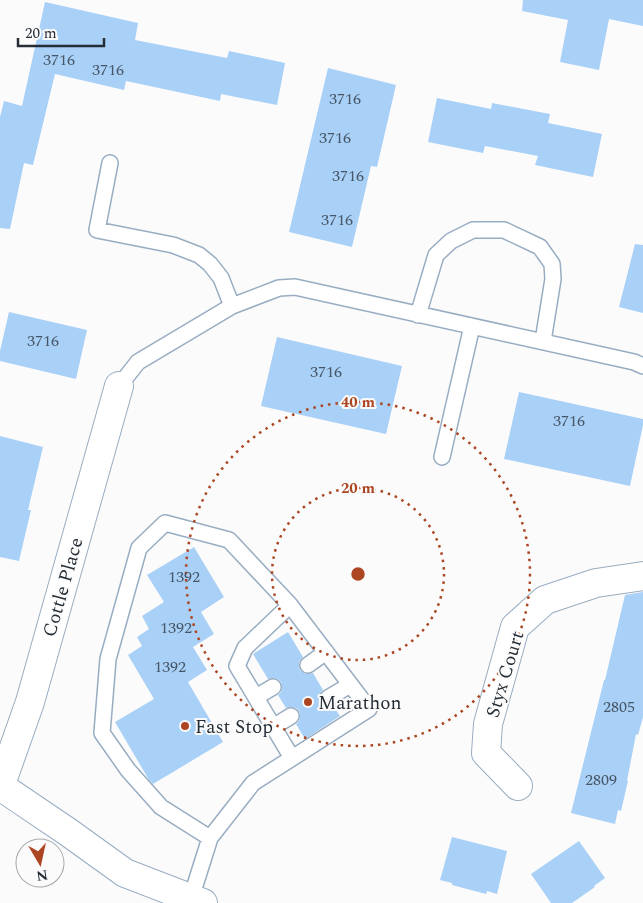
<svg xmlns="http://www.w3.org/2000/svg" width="643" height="903" font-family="Spectral,serif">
<rect width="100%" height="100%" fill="#fbfbfb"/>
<path fill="#a9d0f7" d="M523 0H643V26L609 19 599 70 560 62 568 20 522 11Z
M45 2 138 23 135 40 227 58 229 51 285 63 277 105 221 94 220 101 126 81 124 90 55 74 33 165 24 163 10 229 0 228V117L4 101 22 106Z
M328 68 396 85 377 167 371 166 352 247 289 232Z
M437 98 491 109 492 103 550 114 548 123 602 134 593 177 535 165 538 156 485 146 483 153 428 142Z
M635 244 643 245V313L619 307Z
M9 312 87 330 76 379 0 361V351Z
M277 337 402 366 386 434 261 406Z
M519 392 643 419V425L630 486 504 459Z
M0 436 43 447 28 510H31L19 561 0 557Z
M194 547 224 597 201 612 214 634 193 647 207 670 188 682 223 742 153 784 149 780 115 722 154 699 128 655 142 646 137 637 149 629 142 616 164 602 147 575Z
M643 592V717L638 735 636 734 627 781H628L621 811 618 810 615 824 571 813 604 680H605L625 595Z
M288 632 303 657 299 662V665L300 670 305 674H308L313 673 323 690 320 693 319 698 320 703 323 706 328 707 333 706 340 716 305 739 296 724 299 721 300 716 299 711 296 708 291 707 286 708 278 695 281 692 282 687 281 682 278 679 273 678 268 679 253 654Z
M452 837 507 851 497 894 487 891 486 894 452 885V883L440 880Z
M579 841 605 878 594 886 595 887 572 903H551L531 874Z"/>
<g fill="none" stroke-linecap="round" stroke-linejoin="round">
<defs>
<path id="service" d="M110 163 97 230 173 245 199 255 210 264 221 278 232 306
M418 315 436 255 451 241 473 230H504L540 247 552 264 553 279 543 341
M119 386 138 362 232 306 279 288 295 287 634 362 643 366
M442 457 472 326
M308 665 326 652
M256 697 273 687
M328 698 350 685
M273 727 291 716
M210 838 161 807 128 770 102 733 108 659 139 548 165 523 229 540 290 605
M191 898 210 838 253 783 369 709 290 605 245 648 237 666 292 758"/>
<path id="minor" d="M518 786 486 753 488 724 515 627 545 600 596 583 643 576
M0 787 30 702 119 386"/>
<path id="tertiary" d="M0 786 68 832 125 873 203 903"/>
</defs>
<use href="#service" stroke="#98adc2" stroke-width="18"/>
<use href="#minor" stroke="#98adc2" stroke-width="30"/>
<use href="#tertiary" stroke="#98adc2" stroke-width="30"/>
<use href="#service" stroke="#fff" stroke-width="15"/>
<use href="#minor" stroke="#fff" stroke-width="28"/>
<use href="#tertiary" stroke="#fff" stroke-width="28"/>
</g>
<g fill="none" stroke="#ac4521" stroke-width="2.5" stroke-dasharray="2.5 5">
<circle cx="358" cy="574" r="86"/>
<circle cx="358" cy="574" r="172"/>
</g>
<g fill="#ac4521" stroke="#fbfbfb" stroke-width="2">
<circle cx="308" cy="702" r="5"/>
<circle cx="185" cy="726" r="5"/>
</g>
<g text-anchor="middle" stroke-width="4" stroke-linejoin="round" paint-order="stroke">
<g font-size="16" fill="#465666">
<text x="59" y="65">3716</text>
<text x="108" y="75">3716</text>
<text x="345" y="104">3716</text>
<text x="335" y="143">3716</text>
<text x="348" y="181">3716</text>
<text x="337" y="225">3716</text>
<text x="43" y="346">3716</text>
<text x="326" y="377">3716</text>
<text x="569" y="426">3716</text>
<text x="184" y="582">1392</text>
<text x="176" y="633">1392</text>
<text x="170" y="672">1392</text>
<text x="619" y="712">2805</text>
<text x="601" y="785">2809</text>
</g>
<g font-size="19" fill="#252e36" stroke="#fbfbfb">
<text transform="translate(62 587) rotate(-74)" y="7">Cottle Place</text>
<text transform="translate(504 674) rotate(-73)" y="7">Styx Court</text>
</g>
<g font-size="19" fill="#252e36" stroke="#fbfbfb" text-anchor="start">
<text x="318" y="709">Marathon</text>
<text x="195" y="733">Fast Stop</text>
</g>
</g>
<circle cx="358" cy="574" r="8" fill="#ac4521" stroke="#fbfbfb" stroke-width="2.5"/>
<g font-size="15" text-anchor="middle" font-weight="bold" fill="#ac4521" stroke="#fbfbfb" stroke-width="4" stroke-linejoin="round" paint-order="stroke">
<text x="358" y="407">40 m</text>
<text x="358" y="493">20 m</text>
</g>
<g transform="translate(40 863) rotate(171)"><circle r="24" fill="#fbfbfb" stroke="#a5a9ac"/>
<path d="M0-4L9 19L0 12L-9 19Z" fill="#ac4521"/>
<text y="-8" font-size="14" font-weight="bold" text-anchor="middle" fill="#252e36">N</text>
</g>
<path d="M18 38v8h86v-8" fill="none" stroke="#252e36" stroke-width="2.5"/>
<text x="25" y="38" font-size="15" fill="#252e36" stroke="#fbfbfb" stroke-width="4" paint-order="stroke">20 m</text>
</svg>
